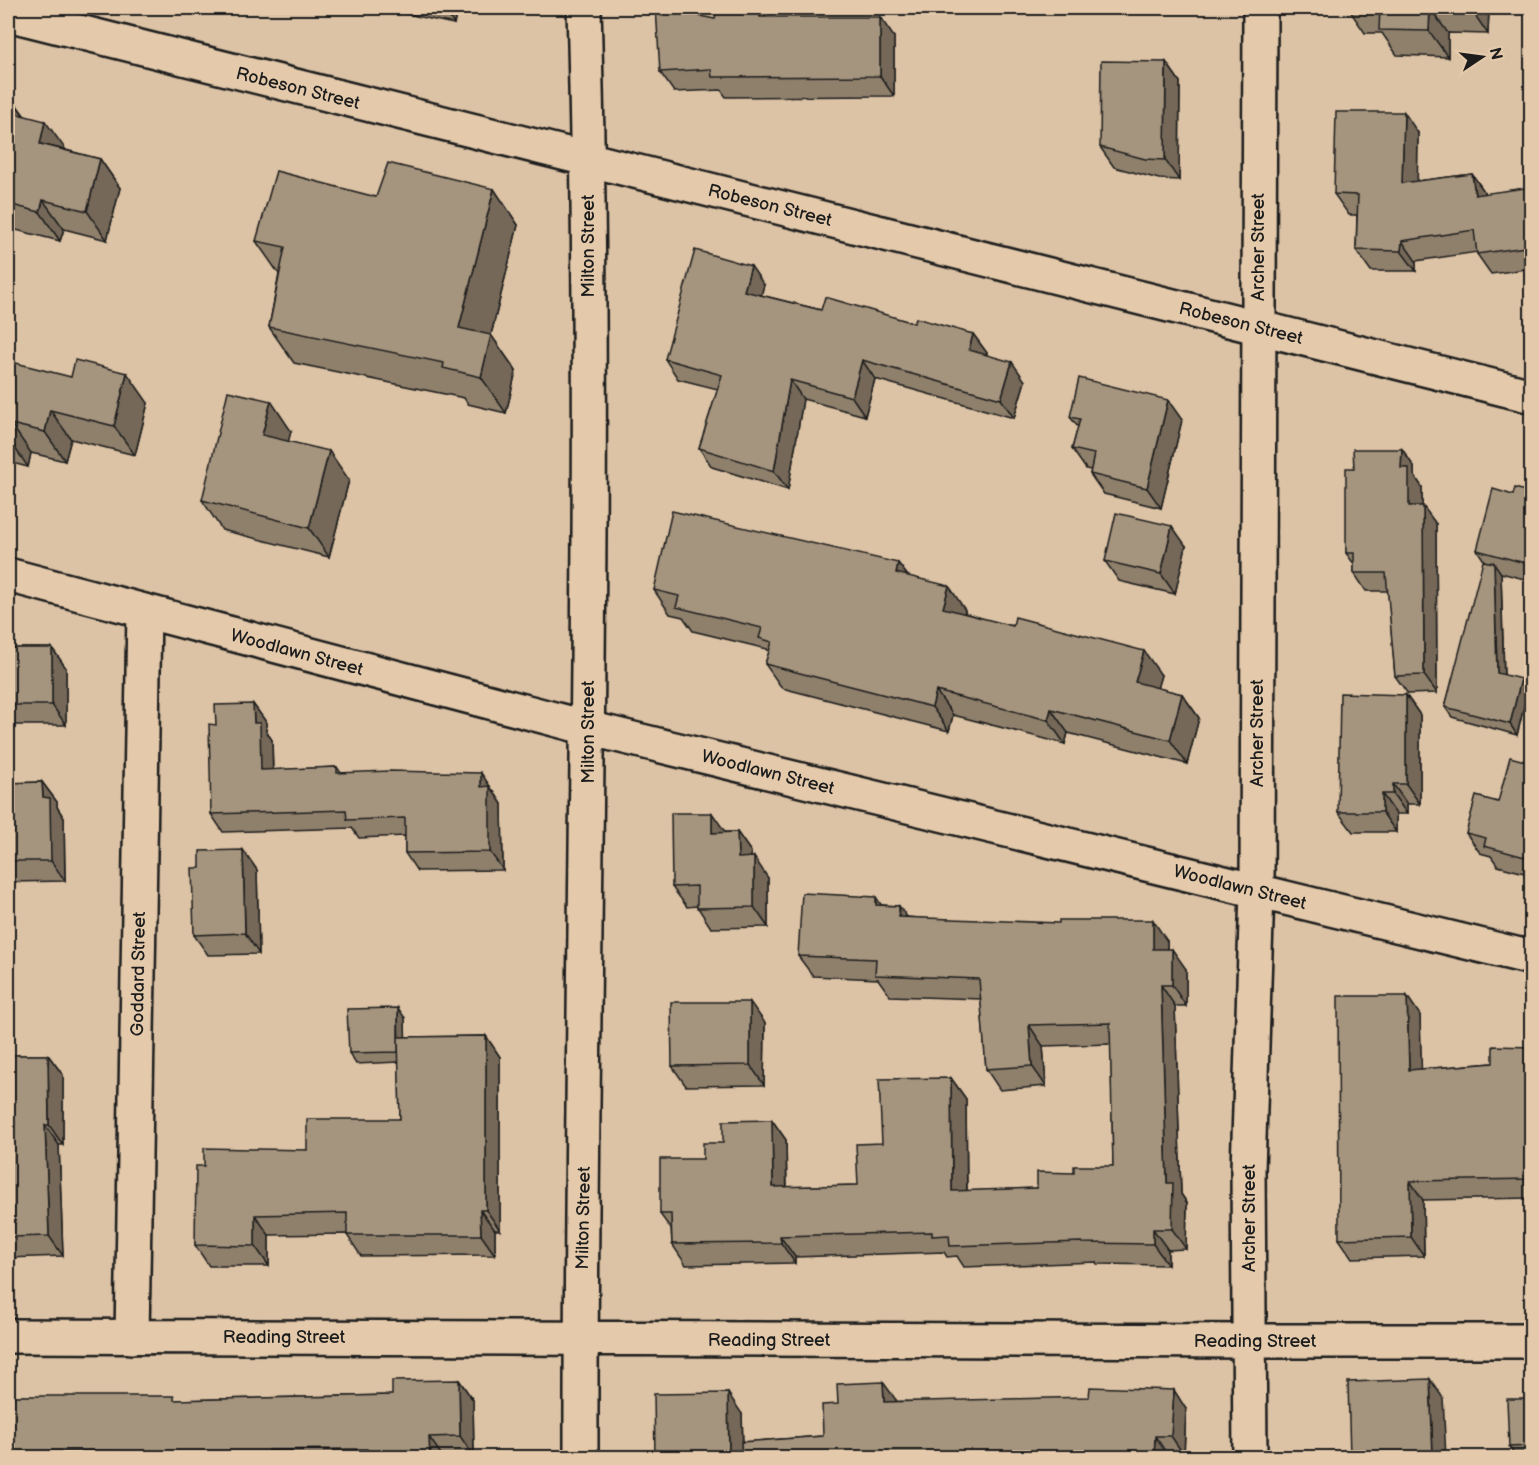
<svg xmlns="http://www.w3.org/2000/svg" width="1539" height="1465" font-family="'Balsamiq Sans',sans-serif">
<rect width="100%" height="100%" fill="#dcc3a5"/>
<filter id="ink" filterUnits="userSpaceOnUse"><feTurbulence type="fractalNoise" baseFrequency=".0167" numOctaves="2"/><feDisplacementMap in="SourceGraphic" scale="12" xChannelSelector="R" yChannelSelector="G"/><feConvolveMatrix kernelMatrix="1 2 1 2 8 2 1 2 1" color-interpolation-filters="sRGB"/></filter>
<g filter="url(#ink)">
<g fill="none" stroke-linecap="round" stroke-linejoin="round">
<defs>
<path id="minor" d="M8 575 588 728 1532 958
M8 1336 1249 1341H1532
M132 1337 144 611
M581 1458C580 974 598 491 584 8
M1250 1458 1248 1170 1257 891 1260 8"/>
<path id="major" d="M8 14 1532 396"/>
</defs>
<use href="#minor" stroke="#1c1c1c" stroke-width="38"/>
<use href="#major" stroke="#1c1c1c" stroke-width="38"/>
<use href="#minor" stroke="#e4caab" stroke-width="33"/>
<use href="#major" stroke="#e4caab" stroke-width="33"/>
</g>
<path fill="#8f806c" stroke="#1c1c1c" stroke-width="1.5" d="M379 8H458L454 24Z
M761 8 767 17 894 37V96L726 97 721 90 674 92 660 72 715 19Z
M1348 8H1489L1488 34 1448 33V57L1397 55 1382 33H1365Z
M1166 62 1180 82 1179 180 1159 179 1114 167 1100 147Z
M8 99 13 100 24 115 66 150 100 159 120 188 107 240 64 229 60 241 8 228Z
M1418 133 1417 181 1472 174 1486 194 1532 187V268L1491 274 1477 254V252L1416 261V271H1371L1356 250 1357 215H1349L1334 194Z
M494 189 518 225 491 335 516 371 506 413 468 404 464 398 294 363 269 327 279 274 256 241 376 197Z
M764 285 761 295 821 310 914 323 973 334 987 353 986 355 1025 381 1014 418 875 379 865 416 803 399 788 490 712 467 699 448 718 389 678 379 665 359Z
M8 361 148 403 135 455 71 439 65 461 31 453 28 467 8 462Z
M1070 417 1182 420 1161 508 1104 494 1090 474 1091 470 1086 469 1072 449 1078 427Z
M291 431 288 441 349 480 329 557 222 530 202 500Z
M1402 449 1414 467V475L1422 487V506L1436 524 1437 693 1408 694 1395 676 1388 591H1366L1354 573V564L1346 553 1354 468Z
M1532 478V581L1501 573 1504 675 1528 690 1517 735 1452 717 1445 707 1485 562 1477 550 1513 495 1525 491Z
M1186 546 1175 594 1119 581 1105 561Z
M898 563 908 576 965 610V613L1161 675 1157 688 1182 694 1199 718 1187 764 1068 733 1065 744 953 715 949 731 782 688 765 664 769 652 767 649 693 631 683 617 670 614 654 590Z
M8 648H52L66 668V725H8Z
M1406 695 1420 715V804H1407V814H1396V832H1353L1338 812Z
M253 704 266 722V731L272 740 273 770 337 767 341 773 493 790 502 804 503 870 417 871 405 853V836L359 838 352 828 223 832 211 814 216 725Z
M1532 763V875L1498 866 1491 856 1480 853 1466 833 1498 802Z
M42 782 57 802V807L64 818 65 881 10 882 8 878V783Z
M725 832H737L751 852V858L768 878V927L711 928 697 906 687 907 672 887Z
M243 850 257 870 259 954 208 955 194 935 200 868Z
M882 905 899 906 907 917 1167 941V949L1186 969V1006H1175L1181 1194 1187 1203 1186 1249 1168 1250V1265L1097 1264 1096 1262 964 1267 957 1256 947 1257 944 1252 795 1257V1263L686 1265 672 1244 671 1229 660 1214 703 1159 723 1143 772 1120 786 1140 787 1187 858 1185 882 1143 951 1078 966 1099 967 1191 1037 1188 1074 1173 1113 1166 1111 1044 1043 1046 1046 1086 1000 1090 986 1069 981 999 890 996 878 979 813 976 798 956Z
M1420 1015 1421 1069 1493 1063 1532 1047V1198L1423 1200 1424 1256 1352 1258 1339 1239Z
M405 1018V1037L486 1036 500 1057V1230H495V1255L361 1256 347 1235V1234L269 1235V1266H209L195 1245 204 1166 307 1150 400 1119 399 1062 356 1064 349 1053Z
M765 1023 764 1085 686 1086 672 1066Z
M8 1055H48L63 1075V1145H59L63 1256 8 1258Z
M459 1380 473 1400 474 1457 443 1458H8V1396L177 1400 392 1395Z
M1532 1399V1458H1496L1516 1457 1509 1447Z
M896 1400V1401L1186 1409 1184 1455 655 1458 742 1414 743 1442 823 1436Z"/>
<path fill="#746858" stroke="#1c1c1c" stroke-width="1.5" d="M443 8H458L454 24Z
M759 8H761L773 26 760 17Z
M1430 8 1448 33V57L1429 31Z
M1470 8H1489L1488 34Z
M880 17 894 37V96L880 76Z
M1166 62 1180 82 1179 180 1165 160Z
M13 100 33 129 10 112Z
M1404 112 1418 133 1417 203 1402 183Z
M45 121 66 150 40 144Z
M100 159 120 188 107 240 87 211Z
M1472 174 1486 194 1475 195Z
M494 189 518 225 484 363 459 328Z
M43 200 64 229 60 241 40 212Z
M1402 241 1416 261V271L1401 251Z
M751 266 764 285 757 310 744 291Z
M973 334 987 353 982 369 969 350Z
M491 335 516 371 506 413 481 377Z
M862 360 875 379 865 416 852 397Z
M1012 362 1025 381 1014 418 1001 399Z
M127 373 148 403 135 455 114 426Z
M790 380 803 399 788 490 774 471Z
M1168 400 1182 420 1161 508 1147 488Z
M271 401 291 431 283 464 262 435Z
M50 410 71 439 65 461 45 432Z
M11 424 31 453 28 467 8 438Z
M1402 449 1414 467V475L1422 487V524L1409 506 1401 468Z
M329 451 349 480 329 557 309 528Z
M1423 506 1436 524 1437 693 1424 675Z
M1172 526 1186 546 1175 594 1161 574Z
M898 563 915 586 896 573Z
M1494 563 1501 573 1504 683 1497 673Z
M949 586 965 610 960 632 943 608Z
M52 648 66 668V725L52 705Z
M1144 651 1161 675 1152 706 1135 682Z
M1521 679 1528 690 1517 735 1510 724Z
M936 691 953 715 949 731 932 707Z
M1182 694 1199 718 1187 764 1170 740Z
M1406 695 1420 715V804L1406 784Z
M253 704 266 722V731L272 740 273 787 261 770 254 723Z
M1051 709 1068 733 1065 744 1048 720Z
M481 773 502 804 503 870 490 852 481 787Z
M42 782 57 802V807L64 818 65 881 51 861 43 797Z
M1393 784 1407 804V814L1393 794Z
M1382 794 1396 814V832L1382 812Z
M712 813 726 833H712Z
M737 832 751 852 752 878 738 858Z
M243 850 257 870 259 954 245 933Z
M754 857 768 878V927L754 907Z
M876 897 890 918 876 905Z
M899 906 914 927 899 917Z
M1153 920 1167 941V969L1153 949Z
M1172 949 1186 969V1006L1172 985Z
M1161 985 1175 1006 1181 1194 1187 1203 1186 1249 1172 1229 1167 1183Z
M1407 996 1420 1015 1422 1089 1409 1070Z
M750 1002 765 1023 764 1085 750 1065Z
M398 1008 405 1018 406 1062 399 1052Z
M1029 1025 1043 1046 1046 1086 1032 1066Z
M486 1036 500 1057V1230L486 1210Z
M48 1055 63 1075V1145L49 1125Z
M951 1078 966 1099 967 1212 952 1191Z
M772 1120 786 1140 787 1208 773 1187Z
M45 1125 59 1145 63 1256 49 1236Z
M1410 1181 1423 1200 1424 1256 1411 1237Z
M480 1210 495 1230V1255L481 1235Z
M255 1215 269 1235V1266L255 1246Z
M1153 1229 1168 1250V1265L1153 1244Z
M780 1236 795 1257V1263L781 1243Z
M1430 1379 1443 1398 1446 1458H1433Z
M459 1380 473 1400 474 1457 460 1436Z
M883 1382 896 1400 897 1420 884 1402Z
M1174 1390 1186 1409 1184 1455 1171 1436Z
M728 1393 742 1414 743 1458H729Z
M1155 1436 1167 1454V1458H1154Z
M429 1437 443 1457V1458H430Z
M268 1450 273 1458H269Z"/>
<path fill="#a6957e" stroke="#1c1c1c" stroke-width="1.5" d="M656 8H661L715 19 717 8H759L760 17H880V76L712 77 711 69 660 72Z
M1380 8H1470H1430L1429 31 1379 30Z
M1101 61 1166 62 1165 160 1145 159 1100 147Z
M8 99 13 100 10 112 45 121 40 144 100 159 87 211 43 200 40 212 8 204Z
M1336 112H1404L1402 183 1472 174 1475 195 1532 187V246L1477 254 1474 230 1402 241 1401 251 1356 250 1358 195 1334 194Z
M388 163 494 189 459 328 491 335 481 377 443 368 444 363 269 327 285 247 256 241 276 171 376 197Z
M695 250 751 266 744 291 821 310 825 297 914 323 916 318 973 334 969 350 1012 362 1001 399 862 360 852 397 790 380 774 471 699 448 722 375 665 359Z
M75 360 127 373 114 426 50 410 45 432 11 424 8 438V361L71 377Z
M1079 378 1168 400 1147 488 1090 474 1094 454 1072 449 1080 419 1070 417Z
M228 391 271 401 262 435 329 451 309 528 202 500Z
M1353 449H1402L1401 468H1409V506H1423L1424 675 1395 676 1386 573H1354V553H1346V468H1354Z
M1529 477 1532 478V565L1477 550 1493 489 1513 495 1515 488 1525 491Z
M672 511 898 563 896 573 949 586 943 608 1013 626 1015 617 1144 651 1135 682 1182 694 1170 740 1051 709 1048 720 936 691 932 707 765 664 772 642 759 638 762 628 676 607 679 596 654 590Z
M1116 513 1172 526 1161 574 1105 561Z
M1483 561 1494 563 1497 673 1521 679 1510 724 1445 707Z
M8 648H52V705H8Z
M1340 693 1406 695V784H1393V794H1382V812H1338Z
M253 704 254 723H260L261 770 337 767V773L390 771 481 773V787L490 786V852L405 853V818L347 820 346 810 211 814 209 724 216 725 215 705Z
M1510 757 1532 763V859L1484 846 1486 838 1466 833 1476 796 1498 802Z
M42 782 43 797 50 798 51 861H8V783Z
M671 813H712V833L737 832 738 858 754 857V907L697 908V886L672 887Z
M243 850 245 933 194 935 192 868H200V851Z
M802 893 876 897V905L899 906V917L1059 923V920H1153V949H1172V985H1161L1167 1183H1173L1172 1229H1153V1244L1082 1243V1242L950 1246 949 1235 932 1236V1232L780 1236 781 1243 672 1244 671 1214H660V1159H703V1143H723V1121L772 1120 773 1187 858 1185 856 1144 882 1143 879 1079 951 1078 952 1191 1037 1188V1172L1074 1173V1166H1113L1110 1023 1029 1025 1032 1066 986 1069 979 979 875 975 876 959 798 956Z
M1338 996H1407L1409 1070 1493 1063V1046L1532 1047V1179L1410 1181 1411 1237 1339 1239Z
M671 1002H750V1065L672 1066Z
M398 1008V1052L349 1053 347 1009Z
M486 1036V1210H480L481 1235H347V1213L255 1215V1246L195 1245 196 1166H204V1148L307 1150V1119H400L398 1037Z
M8 1055H48L49 1125H45L49 1236 8 1237Z
M1430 1379 1433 1458H1350L1348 1382Z
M459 1380 460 1436 429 1437 430 1458H367V1449L268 1450V1456L222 1458H116L115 1451 8 1452V1396H174V1400L392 1395V1381Z
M883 1382 884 1402 1089 1397 1090 1387 1174 1390 1171 1436H1155L1154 1458H742L741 1442 823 1436 822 1405 838 1404 837 1384Z
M728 1393 729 1458H655L654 1394Z
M1507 1399H1532V1446L1509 1447Z
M1521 1457V1458H1496Z"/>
</g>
<g text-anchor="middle" stroke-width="4.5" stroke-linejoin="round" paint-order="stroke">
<g font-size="18" fill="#1c1c1c" stroke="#e4caab">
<text transform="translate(298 88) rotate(14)" y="6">Robeson Street</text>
<text transform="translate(770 205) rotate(14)" y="6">Robeson Street</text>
<text transform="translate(588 246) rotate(-90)" y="6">Milton Street</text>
<text transform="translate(1258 247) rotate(-90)" y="6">Archer Street</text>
<text transform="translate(1241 323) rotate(14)" y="6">Robeson Street</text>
<text transform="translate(297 652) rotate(15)" y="6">Woodlawn Street</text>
<text transform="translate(588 732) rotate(-90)" y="6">Milton Street</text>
<text transform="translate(1257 733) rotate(-90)" y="6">Archer Street</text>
<text transform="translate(768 772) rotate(14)" y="6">Woodlawn Street</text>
<text transform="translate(1240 887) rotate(14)" y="6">Woodlawn Street</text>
<text transform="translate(138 974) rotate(-89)" y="6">Goddard Street</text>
<text transform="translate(583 1218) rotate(-89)" y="6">Milton Street</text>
<text transform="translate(1249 1218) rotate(-90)" y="6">Archer Street</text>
<text x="284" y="1343">Reading Street</text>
<text x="769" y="1346">Reading Street</text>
<text x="1255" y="1347">Reading Street</text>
</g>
</g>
<rect width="1539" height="1465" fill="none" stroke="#e4caab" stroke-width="30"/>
<rect x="15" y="15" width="1509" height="1435" fill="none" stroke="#1c1c1c" stroke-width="2" filter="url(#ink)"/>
<g transform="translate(1482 57) rotate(77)" stroke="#e4caab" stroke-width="4.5" paint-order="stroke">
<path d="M0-4.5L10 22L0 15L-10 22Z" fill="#1c1c1c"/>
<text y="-9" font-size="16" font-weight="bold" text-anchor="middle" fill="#1c1c1c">N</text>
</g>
</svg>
